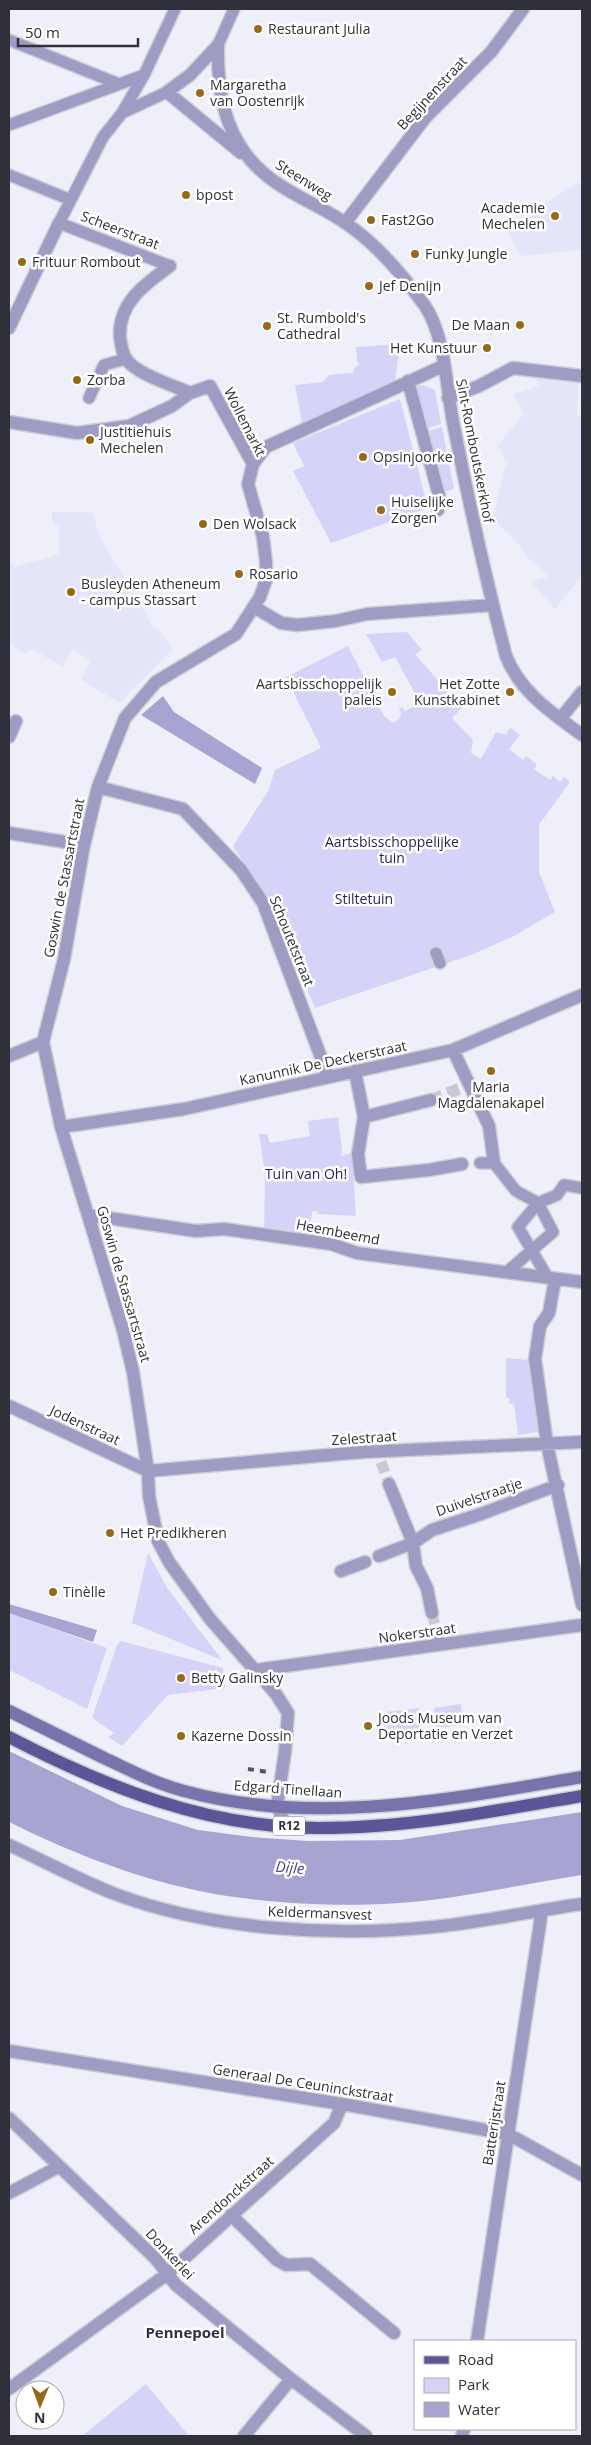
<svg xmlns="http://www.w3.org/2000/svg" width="591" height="2445" font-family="'Open Sans',sans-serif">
<rect width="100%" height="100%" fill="#efeffa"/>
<path fill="#e5e5fa" d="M578 182 582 188V250L522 256 506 230Z
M535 377 579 380 577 415H582V576L555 609 532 583 541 578 545 579 548 575 528 558 515 540 493 519 504 469 509 463 506 462 498 445 524 414 513 394 540 386Z
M51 512H92L100 537 148 618 154 629 157 627 173 649 120 703 81 680 91 660 72 650 63 667 32 649 25 654 9 643V562L15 567 59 554V527L53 523Z"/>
<path fill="#d5d4f8" d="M400 344 395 382 302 424 295 385 323 382 329 375 353 373 354 368 360 364 357 361 356 347Z
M423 385 435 390 441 424 428 428 416 386Z
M400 399 428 508 331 543 293 471 304 466 293 443Z
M442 427 454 489 445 492 428 431Z
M407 632 422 650 415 654 462 708 452 718 473 740 471 753 481 759 496 732 506 735 510 727 520 735 509 749 523 760 526 756 537 764 534 769 550 780 553 776 560 782 564 777 570 782 539 825V872L555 912 514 936 471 955 315 1008 272 906 233 846 268 791 275 770 321 748 286 677 348 646 384 716 393 723 399 719 401 714 399 709 402 707 405 711 419 704 418 699 395 657 382 662 366 634Z
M338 1117 342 1150 341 1156 352 1153 356 1216 318 1214 317 1211H312L311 1221 309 1222V1228H312V1236L264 1229 265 1173 259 1134H267L270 1143 310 1136 308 1121Z
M506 1358 529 1360 539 1432 518 1435 514 1403 509 1404V1398H506Z
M148 1553 168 1589 222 1660 132 1623Z
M9 1613 107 1648 87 1709 9 1670Z
M121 1641 223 1668 225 1688 168 1695 122 1746 108 1737 114 1733 92 1718 117 1645Z
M461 1704 463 1725 436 1728 434 1708Z
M419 1708 421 1730 389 1734 386 1712Z
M146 2384 189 2436H82Z"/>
<path fill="#a7a4d2" d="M163 696 174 712 262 768 255 784 141 715Z
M9 1604 97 1630 93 1642 9 1613Z
M9 1751 122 1806 198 1830 252 1837 308 1841 400 1840 582 1812V1875C517 1885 450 1901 384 1904 323 1907 242 1902 182 1887 125 1874 61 1848 9 1822Z"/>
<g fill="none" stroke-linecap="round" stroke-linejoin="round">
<path stroke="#c9c9d4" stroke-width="11" stroke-dasharray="11 5.5" stroke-linecap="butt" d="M381 1462 389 1484
M432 1613 437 1634"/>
<path stroke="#c9c9d4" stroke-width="12" stroke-dasharray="12 6" stroke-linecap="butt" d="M431 1100 471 1084"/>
<defs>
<path id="pedestrian" d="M9 40 119 84
M218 45 234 9
M122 113 167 92
M9 125 144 75
M9 175 71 200
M170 266 59 223 103 137 122 113 144 75 175 9
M89 398 104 365 125 359
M436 953 440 963
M480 1163H494L516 1191 538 1203 557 1195 564 1185 582 1188
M507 1272 553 1232 538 1203 518 1227 548 1278
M437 1634 439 1645"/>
<path id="minor" d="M218 45C217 101 228 151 278 184 299 198 323 208 344 222 376 243 403 275 425 306 446 337 446 390 454 427 469 503 486 580 506 656 520 692 552 713 582 735
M218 45 190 75 167 92 241 153
M345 223 425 118 491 52 523 9
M170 266C145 284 118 303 120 337 121 344 122 353 126 359 136 374 173 385 190 393
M9 328 59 223
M408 381 440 499 438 510
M448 398 479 386 513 368 582 376
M9 422 77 433 129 426 172 406 190 393 210 386 253 464
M254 607 281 623 297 625 336 621 367 614 493 605
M560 719 582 692
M9 737 16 721
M98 787 183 809 241 870 263 903 328 1076
M9 833 84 845
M453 1050 489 1126 494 1163
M9 1056 43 1042
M355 1071 364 1117 358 1154 361 1177 429 1170 462 1164
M364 1117 431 1100
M61 1127 184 1109 453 1050 582 995
M88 1215 196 1231 224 1229 331 1244 357 1253 582 1282
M555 1279 549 1313 540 1326 535 1359 547 1444 582 1605
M9 1406 148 1471 363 1452 582 1442
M389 1484 413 1543 416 1566 427 1588 432 1613
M379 1556 413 1543 432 1530 481 1514 558 1485
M341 1571 365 1562
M256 1670 582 1625
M286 1826 277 1806 285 1752 288 1713 276 1694 210 1619 169 1562 158 1541 149 1496 148 1471 133 1372 123 1330 61 1127 43 1042 64 959 84 845 98 787 125 718 156 682 236 634 260 597 266 580V562L263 537 248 484 253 464 266 447 443 366
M9 1845C44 1861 79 1880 115 1894 211 1930 331 1937 433 1927 483 1922 533 1911 582 1904
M9 2051 342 2104 508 2134 582 2175
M9 2118 156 2259 176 2285 291 2379 366 2436
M9 2193 58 2167
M231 2215 277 2260 286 2265 310 2264 394 2333
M477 2341 542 1910
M9 2389 167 2274 334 2123 342 2104
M244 2436 291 2379
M462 2436 464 2429"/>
<path id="secondary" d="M9 1711C41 1727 72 1742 104 1758 130 1770 156 1784 184 1791 316 1827 451 1799 582 1777"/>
<path id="primary" d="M9 1737C105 1787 208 1828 319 1828 408 1828 495 1811 582 1796"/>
</defs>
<use href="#pedestrian" stroke="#cdcdd7" stroke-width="14"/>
<use href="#minor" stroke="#cdcdd7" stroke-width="15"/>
<use href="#secondary" stroke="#cdcdd7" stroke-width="15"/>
<use href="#primary" stroke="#cdcdd7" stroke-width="15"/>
<use href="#pedestrian" stroke="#9e9cc3" stroke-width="11"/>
<use href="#minor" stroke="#9e9cc3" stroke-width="12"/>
<use href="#secondary" stroke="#7773ab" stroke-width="12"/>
<use href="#primary" stroke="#5c5598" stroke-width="12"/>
<path stroke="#55555f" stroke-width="4" stroke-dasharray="6 6" stroke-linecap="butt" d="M248 1769 268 1772"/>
</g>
<g fill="#966917" stroke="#fff" stroke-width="2">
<circle cx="258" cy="29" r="5"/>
<circle cx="200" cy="93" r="5"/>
<circle cx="186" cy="195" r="5"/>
<circle cx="555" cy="216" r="5"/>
<circle cx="371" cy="220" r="5"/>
<circle cx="415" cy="254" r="5"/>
<circle cx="22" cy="262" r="5"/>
<circle cx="369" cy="286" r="5"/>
<circle cx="520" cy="325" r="5"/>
<circle cx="267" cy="326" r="5"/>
<circle cx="487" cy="348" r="5"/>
<circle cx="77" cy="380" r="5"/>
<circle cx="90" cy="440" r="5"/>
<circle cx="363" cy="457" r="5"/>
<circle cx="381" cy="510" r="5"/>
<circle cx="203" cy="524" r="5"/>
<circle cx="239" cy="574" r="5"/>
<circle cx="71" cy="592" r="5"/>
<circle cx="392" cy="692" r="5"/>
<circle cx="510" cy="692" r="5"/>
<circle cx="491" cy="1071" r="5"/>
<circle cx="110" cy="1533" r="5"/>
<circle cx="53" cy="1592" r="5"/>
<circle cx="181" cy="1678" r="5"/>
<circle cx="368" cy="1726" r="5"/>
<circle cx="181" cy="1736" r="5"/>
</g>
<g text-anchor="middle" stroke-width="5" stroke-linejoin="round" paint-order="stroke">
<rect fill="#fff" stroke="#6e6e75" stroke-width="1" x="273" y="1816.5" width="32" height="19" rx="4"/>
<g font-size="12" font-weight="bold" fill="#30303a">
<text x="289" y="1830">R12</text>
</g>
<g font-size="14" fill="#30303a" stroke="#fff" text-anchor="start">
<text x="268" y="34">Restaurant Julia</text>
<text x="210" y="90">Margaretha<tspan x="210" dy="16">van Oostenrijk</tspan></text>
<text x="196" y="200">bpost</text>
<text x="545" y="213" text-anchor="end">Academie<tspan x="545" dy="16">Mechelen</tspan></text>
<text x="381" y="225">Fast2Go</text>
<text x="425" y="259">Funky Jungle</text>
<text x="32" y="267">Frituur Rombout</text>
<text x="379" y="291">Jef Denijn</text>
<text x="277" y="323">St. Rumbold's<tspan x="277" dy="16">Cathedral</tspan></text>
<text x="510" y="330" text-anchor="end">De Maan</text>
<text x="477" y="353" text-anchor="end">Het Kunstuur</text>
<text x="87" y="385">Zorba</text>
<text x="100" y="437">Justitiehuis<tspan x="100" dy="16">Mechelen</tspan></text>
<text x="373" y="462">Opsinjoorke</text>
<text x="391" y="507">Huiselijke<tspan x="391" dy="16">Zorgen</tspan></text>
<text x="213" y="529">Den Wolsack</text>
<text x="249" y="579">Rosario</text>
<text x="81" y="589">Busleyden Atheneum<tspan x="81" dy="16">- campus Stassart</tspan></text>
<text x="382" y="689" text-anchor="end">Aartsbisschoppelijk<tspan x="382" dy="16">paleis</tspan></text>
<text x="500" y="689" text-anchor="end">Het Zotte<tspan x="500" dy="16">Kunstkabinet</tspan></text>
<text x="491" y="1092" text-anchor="middle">Maria<tspan x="491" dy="16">Magdalenakapel</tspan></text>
<text x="120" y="1538">Het Predikheren</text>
<text x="63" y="1597">Tinèlle</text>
<text x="191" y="1683">Betty Galinsky</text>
<text x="378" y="1723">Joods Museum van<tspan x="378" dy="16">Deportatie en Verzet</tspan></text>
<text x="191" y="1741">Kazerne Dossin</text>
</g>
<g font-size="14" fill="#30303a" stroke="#fff">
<text transform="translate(432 93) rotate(-47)" y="5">Begijnenstraat</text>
<text transform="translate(304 180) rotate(32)" y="5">Steenweg</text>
<text transform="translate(120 230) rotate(21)" y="5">Scheerstraat</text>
<text transform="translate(245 422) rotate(63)" y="5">Wollemarkt</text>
<text transform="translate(475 451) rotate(79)" y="5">Sint-Romboutskerkhof</text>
<text transform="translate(64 878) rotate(-79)" y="5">Goswin de Stassartstraat</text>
<text transform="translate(292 941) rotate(68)" y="5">Schoutetstraat</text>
<text transform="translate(323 1063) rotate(-12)" y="5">Kanunnik De Deckerstraat</text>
<text transform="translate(338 1232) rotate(11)" y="5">Heembeemd</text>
<text transform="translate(124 1284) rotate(74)" y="5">Goswin de Stassartstraat</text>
<text transform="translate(85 1425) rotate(25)" y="5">Jodenstraat</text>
<text transform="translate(364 1438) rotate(-4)" y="5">Zelestraat</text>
<text transform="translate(479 1497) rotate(-19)" y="5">Duivelstraatje</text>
<text transform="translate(417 1633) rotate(-8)" y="5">Nokerstraat</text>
<text transform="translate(288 1789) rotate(4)" y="5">Edgard Tinellaan</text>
<text transform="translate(320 1913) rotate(2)" y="5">Keldermansvest</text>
<text transform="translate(303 2083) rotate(9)" y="5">Generaal De Ceuninckstraat</text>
<text transform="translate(494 2123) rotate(-81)" y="5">Batterijstraat</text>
<text transform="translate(231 2195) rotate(-42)" y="5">Arendonckstraat</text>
<text transform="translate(170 2254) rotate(47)" y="5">Donkerlei</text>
</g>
<g font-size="14" fill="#281e55" stroke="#fff">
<text x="392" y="847">Aartsbisschoppelijke<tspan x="392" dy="16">tuin</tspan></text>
<text x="364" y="904">Stiltetuin</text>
<text x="306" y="1179">Tuin van Oh!</text>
</g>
<g font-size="15" font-style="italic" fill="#4c4681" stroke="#fff">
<text transform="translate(290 1868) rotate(5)" y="5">Dijle</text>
</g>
<g font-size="15" font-weight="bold" fill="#323046" stroke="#fff">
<text x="185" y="2338">Pennepoel</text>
</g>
</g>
<rect width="591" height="2445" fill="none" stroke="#30303a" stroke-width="20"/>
<rect x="414" y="2340" width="162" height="90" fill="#ffffff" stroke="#acacb0"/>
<rect x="424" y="2356" width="25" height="8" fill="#5c5598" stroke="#acacb0"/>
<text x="458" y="2365" font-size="15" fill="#30303a">Road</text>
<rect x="424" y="2378" width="25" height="15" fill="#d5d4f8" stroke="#acacb0"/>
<text x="458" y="2390" font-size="15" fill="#30303a">Park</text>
<rect x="424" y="2402" width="25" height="15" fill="#a7a4d2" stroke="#acacb0"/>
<text x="458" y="2415" font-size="15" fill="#30303a">Water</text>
<g transform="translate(40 2405) rotate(181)"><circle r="24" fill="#ffffff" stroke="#acacb0"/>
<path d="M0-4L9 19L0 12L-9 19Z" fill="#966917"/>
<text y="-8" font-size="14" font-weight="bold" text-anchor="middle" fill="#30303a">N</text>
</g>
<path d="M18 38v8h120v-8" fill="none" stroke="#30303a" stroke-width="2.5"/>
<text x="25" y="38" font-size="15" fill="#30303a" stroke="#ffffff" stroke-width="4" paint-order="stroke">50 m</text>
</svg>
